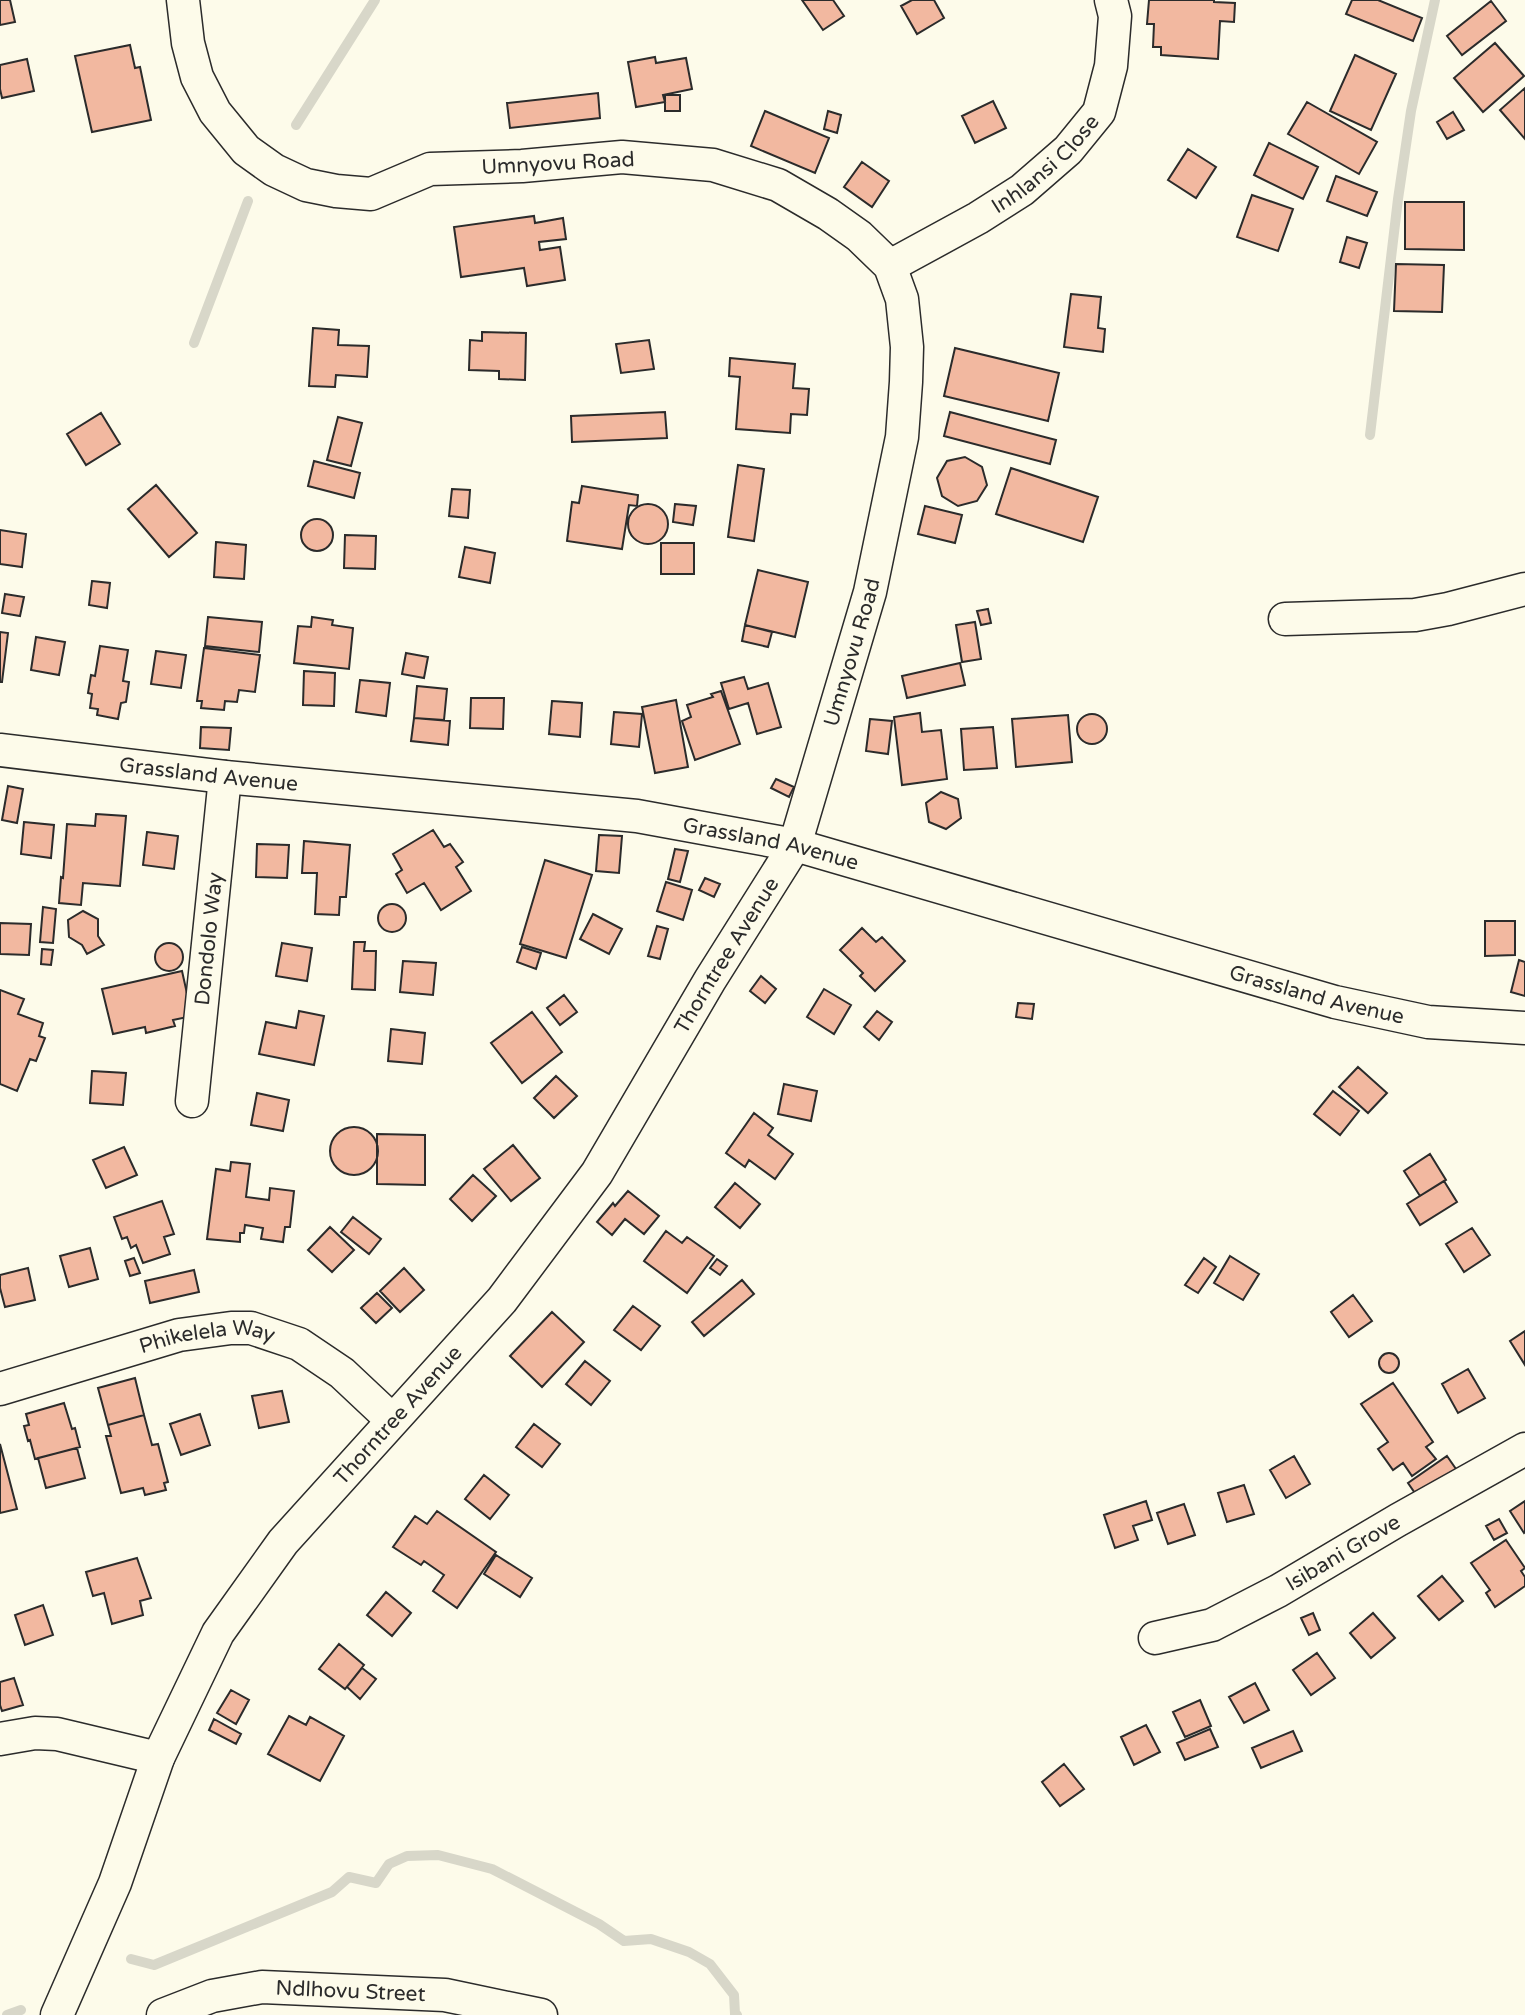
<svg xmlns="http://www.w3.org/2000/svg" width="1525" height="2015" font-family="'Varela Round',sans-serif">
<rect width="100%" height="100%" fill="#fdfbea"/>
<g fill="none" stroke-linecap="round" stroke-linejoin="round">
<path stroke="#d8d7c9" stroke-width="10" d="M296 125 375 0
M194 343 248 201
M1370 435 1398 199 1411 111 1435 0
M131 1959 154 1965 332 1892 349 1877 376 1883 389 1864 407 1856 438 1855 492 1869 599 1924 624 1941 651 1939 689 1952 710 1964 734 1995 735 2014 737 2015
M7 2015 21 2010"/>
</g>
<path fill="#f2b8a0" stroke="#2b2b2b" stroke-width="2" d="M0 0H10L15 22 0 25Z
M802 0H833L844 16 823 30Z
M912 0H934L944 18 917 34 901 6Z
M1149 0H1214V2L1235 3 1234 22 1220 21 1218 59 1161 55V47H1153L1154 24H1147Z
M1352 0H1378L1422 18 1413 41 1346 14Z
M1491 1 1506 21 1462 55 1447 36Z
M1495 43 1524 76 1483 112 1454 78Z
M130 45 135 68 140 67 151 120 92 132 75 56Z
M1355 55 1396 74 1371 130 1330 111Z
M655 57 656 63 686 58 692 89 663 95 665 102 636 107 628 62Z
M27 59 34 91 2 98 0 89V65Z
M1525 88V139L1500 110Z
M598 93 600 118 510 128 507 103Z
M665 95H680V111H665Z
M993 101 1006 128 975 143 962 116Z
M1307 102 1377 142 1359 174 1288 134Z
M765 111 829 138 815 173 751 146Z
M828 111 841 115 837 133 824 129Z
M1453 112 1464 130 1447 139 1437 122Z
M1269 143 1318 167 1303 199 1254 175Z
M1188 149 1216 167 1196 198 1168 180Z
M862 162 889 181 872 207 844 187Z
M1336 176 1377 192 1367 216 1327 201Z
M1252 195 1293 209 1278 251 1237 237Z
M1405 202H1464V250L1405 249Z
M534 216 535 223 563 218 566 239 539 242 540 250 560 247 565 280 527 286 524 268 461 277 454 227Z
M1347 237 1367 243 1359 268 1340 262Z
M1396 264 1444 265 1442 312 1394 311Z
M1071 294 1101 297 1098 328 1105 329 1103 352 1064 347Z
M313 328 339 330 338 345 369 346 367 377 336 375 335 387 309 386Z
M482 332 526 333 525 380 499 379V371L469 370 470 340 482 341Z
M649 340 654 369 621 373 616 344Z
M955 348 1059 373 1048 421 944 396Z
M730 358 795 364 793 388 809 389 807 415 791 414 790 433 736 429 740 377 729 376Z
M665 412 667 438 572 442 571 416Z
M950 412 1056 440 1050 464 944 436Z
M101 413 120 444 86 465 67 434Z
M338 417 362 423 351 466 327 460Z
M965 457 982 467 987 485 977 501 958 506 942 496 937 478 947 461Z
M314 461 360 473 354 498 308 486Z
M738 465 764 469 754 541 728 537Z
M1011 468 1098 497 1083 542 996 514Z
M156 485 197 533 169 557 128 509Z
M582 486 638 495 637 506 629 505 622 549 567 541 572 502 579 503Z
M452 489 470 490 468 518 449 516Z
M675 504 696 506 693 525 673 522Z
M628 524a20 20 0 1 1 40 0a20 20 0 1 1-40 0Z
M925 506 962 515 955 543 918 534Z
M301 535a16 16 0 1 1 32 0a16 16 0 1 1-32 0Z
M0 530 26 534 22 567 0 564Z
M345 535 376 536 375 569 344 568Z
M216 542 246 545 244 579 214 577Z
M661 543H694V574H661Z
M465 547 495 553 490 583 459 577Z
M758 570 808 582 795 637 745 625Z
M92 581 110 583 107 608 89 605Z
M5 594 24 597 20 616 2 613Z
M988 609 991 623 981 625 977 611Z
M208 617 262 622 259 652 205 646Z
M312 617 333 620 332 625 353 628 349 669 294 663 298 626 311 627Z
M975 622 981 659 962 662 956 625Z
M745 625 772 632 768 647 742 641Z
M0 632 8 633 2 682H0Z
M36 637 65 642 59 675 31 670Z
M100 646 128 650 123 681 129 682 126 702 121 703 118 719 97 715 98 709 90 708 92 694 88 693 91 675 95 676Z
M204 648 260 655 255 692 239 690 237 702 225 701 224 710 201 708 202 701H197Z
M156 651 186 655 181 688 151 684Z
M406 653 428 657 424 678 402 674Z
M960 663 965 685 907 698 902 676Z
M304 671 335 673 334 706 303 705Z
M744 677 748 689 768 683 781 727 757 734 748 703 729 709 721 683Z
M360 680 390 683 386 716 356 712Z
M417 686 447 689 444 720 414 718Z
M721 691 740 744 695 760 682 721 691 717 687 705 713 697 711 694Z
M471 698H504L503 729 470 728Z
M676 700 688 767 655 773 642 707Z
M552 701 582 703 580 737 549 734Z
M614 712 642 714 639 747 611 744Z
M920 713 922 732 941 730 947 779 902 785 894 717Z
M1077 729a15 15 0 1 1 30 0a15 15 0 1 1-30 0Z
M1068 715 1072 762 1016 767 1012 719Z
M414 718 450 721 448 745 411 741Z
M870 719 892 721 888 754 866 751Z
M201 727 231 728 229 750 200 748Z
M993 727 997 768 964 770 961 729Z
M776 779 794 787 789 797 771 788Z
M8 786 23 789 17 823 2 820Z
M941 792 958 799 961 818 946 829 929 822 926 803Z
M96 814 126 816 120 886 83 883 81 905 59 903 61 877 63 878 67 824 95 826Z
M24 822 54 825 51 858 21 854Z
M433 830 444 847 450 844 463 862 456 867 471 891 441 910 424 883 407 893 396 874 402 870 393 854Z
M147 832 178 836 174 869 143 865Z
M599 835 622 836 619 873 596 871Z
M304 841 350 845 346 897H340L339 915 315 914 317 873H302Z
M257 844 289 845 287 878 256 877Z
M675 849 688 851 680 882 668 879Z
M545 860 592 875 566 958 520 944Z
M705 878 720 884 714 897 699 890Z
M666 882 692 890 683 920 657 911Z
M378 918a14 14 0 1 1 28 0a14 14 0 1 1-28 0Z
M43 907 56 909 53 943 40 942Z
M83 911 98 919V936L104 945 87 954 82 945 69 937 68 920Z
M593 914 622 929 609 954 580 939Z
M1485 921H1515V955L1485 956Z
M0 923 31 924 29 955 0 954Z
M657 926 668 929 660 959 648 956Z
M862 928 876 942 882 937 905 961 875 991 860 976 863 973 840 950Z
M354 942H365L364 951H376L375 990 352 989Z
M155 957a14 14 0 1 1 28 0a14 14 0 1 1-28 0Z
M282 943 312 948 307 981 276 976Z
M522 947 541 953 536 969 517 962Z
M42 949 53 950 51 965 41 964Z
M1519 960 1525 962V996L1511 992Z
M403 961 436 963 433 995 400 992Z
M182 971 192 1016 173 1020 175 1026 146 1033 145 1027 113 1034 102 989Z
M761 976 776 989 765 1003 750 991Z
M824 989 851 1005 834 1034 807 1017Z
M0 990 24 999 18 1014 43 1023 39 1036 45 1038 36 1061 30 1059 17 1091 0 1084Z
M564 995 577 1012 560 1025 547 1008Z
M1018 1003 1034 1004 1032 1019 1016 1017Z
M299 1011 324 1016 314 1065 259 1054 266 1022 296 1028Z
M877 1011 892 1022 879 1040 864 1027Z
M532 1012 562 1052 522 1083 491 1043Z
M391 1029 425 1033 422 1064 388 1061Z
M1358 1067 1387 1093 1368 1113 1339 1087Z
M92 1071 126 1073 123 1105 90 1103Z
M556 1076 577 1096 554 1118 534 1098Z
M784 1084 817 1091 811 1121 778 1114Z
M1333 1091 1359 1111 1340 1135 1314 1114Z
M257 1093 289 1100 283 1131 251 1125Z
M754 1113 773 1128 768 1135 793 1154 775 1179 749 1160 745 1167 726 1153Z
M330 1151a24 24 0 1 1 48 0a24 24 0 1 1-48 0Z
M377 1134 425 1135V1185L377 1184Z
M513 1145 540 1178 511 1201 484 1169Z
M124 1147 137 1175 106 1188 93 1160Z
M1430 1154 1446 1180 1420 1196 1404 1171Z
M231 1162 250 1164 246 1197 269 1200 270 1188 294 1191 290 1227H285L283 1242 261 1239 263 1228 245 1225 244 1233H240V1242L207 1239 216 1169 230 1171Z
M473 1175 496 1196 472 1221 450 1199Z
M1444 1181 1457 1202 1420 1225 1407 1204Z
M735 1183 760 1204 740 1228 715 1207Z
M628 1191 659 1216 644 1234 625 1219 612 1235 597 1222 613 1203 615 1206Z
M162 1201 174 1234 164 1237 170 1254 143 1263 136 1245 131 1248 127 1237 122 1239 114 1217Z
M353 1217 381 1239 369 1254 341 1232Z
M330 1227 354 1250 332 1272 308 1250Z
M1472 1228 1490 1255 1464 1272 1446 1244Z
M666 1231 682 1243 687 1237 714 1256 687 1293 644 1261Z
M90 1248 98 1279 69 1287 60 1256Z
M1230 1256 1259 1274 1243 1300 1214 1283Z
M134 1258 140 1273 130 1276 125 1261Z
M1204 1258 1216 1267 1198 1293 1185 1285Z
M717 1259 727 1266 720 1275 710 1268Z
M28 1268 35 1300 5 1307 0 1288V1275Z
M404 1268 424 1290 400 1312 380 1291Z
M194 1270 199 1292 150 1303 145 1281Z
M742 1280 754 1294 704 1336 692 1322Z
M377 1293 392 1308 376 1323 361 1308Z
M1353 1295 1372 1321 1349 1337 1331 1312Z
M633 1306 660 1326 641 1350 614 1330Z
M552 1312 584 1342 542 1387 510 1356Z
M1525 1331V1365L1510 1341Z
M1379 1363a10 10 0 1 1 20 0a10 10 0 1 1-20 0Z
M585 1361 610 1381 591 1405 566 1384Z
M1468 1369 1485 1398 1458 1413 1442 1384Z
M135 1378 144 1415 108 1425 98 1388Z
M1393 1383 1433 1442 1426 1447 1436 1459 1412 1476 1403 1463 1393 1470 1378 1449 1388 1442 1361 1404Z
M282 1391 289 1422 259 1428 252 1396Z
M64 1403 72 1429 75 1428 80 1447 35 1459 30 1440 28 1441 24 1426 29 1425 26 1414Z
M200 1414 210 1445 181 1455 170 1424Z
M144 1415 152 1445 158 1444 168 1482 164 1483 166 1490 145 1495 143 1488 121 1493 106 1436H111L108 1425Z
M534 1424 560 1444 542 1467 516 1447Z
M0 1444 17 1509 0 1513Z
M77 1448 85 1478 46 1488 38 1458Z
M1294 1456 1310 1484 1286 1498 1270 1470Z
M1447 1456 1456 1469 1417 1496 1408 1483Z
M484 1475 509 1495 490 1519 465 1499Z
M1244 1485 1254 1514 1227 1522 1218 1493Z
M1146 1501 1152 1520 1133 1526 1138 1540 1115 1548 1104 1515Z
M1525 1501V1532L1524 1533 1510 1511Z
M1184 1504 1195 1535 1168 1544 1157 1513Z
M437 1511 496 1552 457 1608 433 1591 444 1575 424 1561 421 1565 393 1547 415 1516 427 1524Z
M1499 1519 1507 1533 1494 1540 1486 1526Z
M1506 1540 1525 1568 1521 1571 1525 1577V1586L1495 1607 1486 1593 1490 1590 1471 1563Z
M496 1555 532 1578 520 1597 484 1574Z
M137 1558 151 1598 140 1601 143 1615 112 1624 104 1593 93 1596 86 1572Z
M1442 1576 1463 1601 1439 1620 1418 1596Z
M386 1592 411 1613 392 1636 367 1615Z
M43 1605 53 1635 25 1645 15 1615Z
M1313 1613 1320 1630 1309 1635 1301 1618Z
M1373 1613 1395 1638 1371 1658 1350 1633Z
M339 1644 364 1665 345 1689 319 1669Z
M1317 1653 1335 1678 1311 1695 1293 1670Z
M362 1668 376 1679 360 1699 347 1687Z
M14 1678 23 1705 2 1711 0 1705V1682Z
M1255 1683 1269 1710 1244 1723 1229 1697Z
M231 1690 249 1700 236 1724 217 1713Z
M1200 1700 1211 1726 1185 1737 1173 1712Z
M289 1716 306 1725 310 1717 344 1736 320 1781 268 1754Z
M214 1719 241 1734 236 1744 209 1730Z
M1146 1725 1160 1752 1134 1765 1121 1737Z
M1210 1729 1218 1747 1185 1760 1177 1743Z
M1293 1731 1302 1751 1261 1768 1252 1748Z
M1064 1764 1084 1789 1060 1806 1042 1782Z"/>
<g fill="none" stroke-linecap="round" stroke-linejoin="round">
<defs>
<g id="minor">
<path id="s1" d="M890 266 978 218 1022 190 1068 150 1099 112 1111 66 1115 16 1111 0"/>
<path d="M1285 619 1415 615 1448 609 1525 589"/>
<path id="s2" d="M0 750 225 777 637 816 795 845 1335 1002 1428 1022 1525 1028"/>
<path id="s3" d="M192 1101 225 777"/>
<path id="s4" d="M0 1389 179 1335 231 1328H251L299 1344 342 1373 392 1420"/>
<path id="s5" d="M1155 1638 1212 1625 1278 1591 1398 1520 1525 1449"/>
<path d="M0 1739 35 1733 57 1734 158 1758"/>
<path id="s6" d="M57 2015 115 1883 158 1758 218 1633 283 1542 502 1300 597 1173 710 980 795 845 870 592 902 437 906 382 907 347 902 299 890 266 859 236 828 214 778 185 713 165 622 157 522 166 430 169 371 194 336 191 306 185 274 170 246 150 215 112 197 77 188 43 183 0"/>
<path id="s7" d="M163 2015 212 1996 262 1987 445 1995 541 2015"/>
</g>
</defs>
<use href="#minor" stroke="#2b2b2b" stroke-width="35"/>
<use href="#minor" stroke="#fdfbea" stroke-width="32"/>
</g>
<g text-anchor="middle" stroke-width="5" stroke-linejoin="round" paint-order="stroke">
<g font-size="21" fill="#2b2b2b" stroke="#fdfbea">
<text dy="7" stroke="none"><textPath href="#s1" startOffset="187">Inhlansi Close</textPath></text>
<text transform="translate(558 163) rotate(-3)" y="7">Umnyovu Road</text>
<text dy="7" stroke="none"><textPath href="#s6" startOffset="1596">Umnyovu Road</textPath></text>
<text dy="7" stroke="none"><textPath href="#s2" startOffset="210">Grassland Avenue</textPath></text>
<text dy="7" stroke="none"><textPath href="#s2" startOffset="777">Grassland Avenue</textPath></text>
<text dy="7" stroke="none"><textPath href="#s3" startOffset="163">Dondolo Way</textPath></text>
<text dy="7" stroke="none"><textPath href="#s6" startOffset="1265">Thorntree Avenue</textPath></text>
<text dy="7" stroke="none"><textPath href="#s2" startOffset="1344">Grassland Avenue</textPath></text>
<text dy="7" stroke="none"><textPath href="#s4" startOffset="215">Phikelela Way</textPath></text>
<text dy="7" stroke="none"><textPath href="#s6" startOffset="698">Thorntree Avenue</textPath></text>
<text dy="7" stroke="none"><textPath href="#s5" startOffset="208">Isibani Grove</textPath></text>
<text dy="7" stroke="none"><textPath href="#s7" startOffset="192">Ndlhovu Street</textPath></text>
</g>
</g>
</svg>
